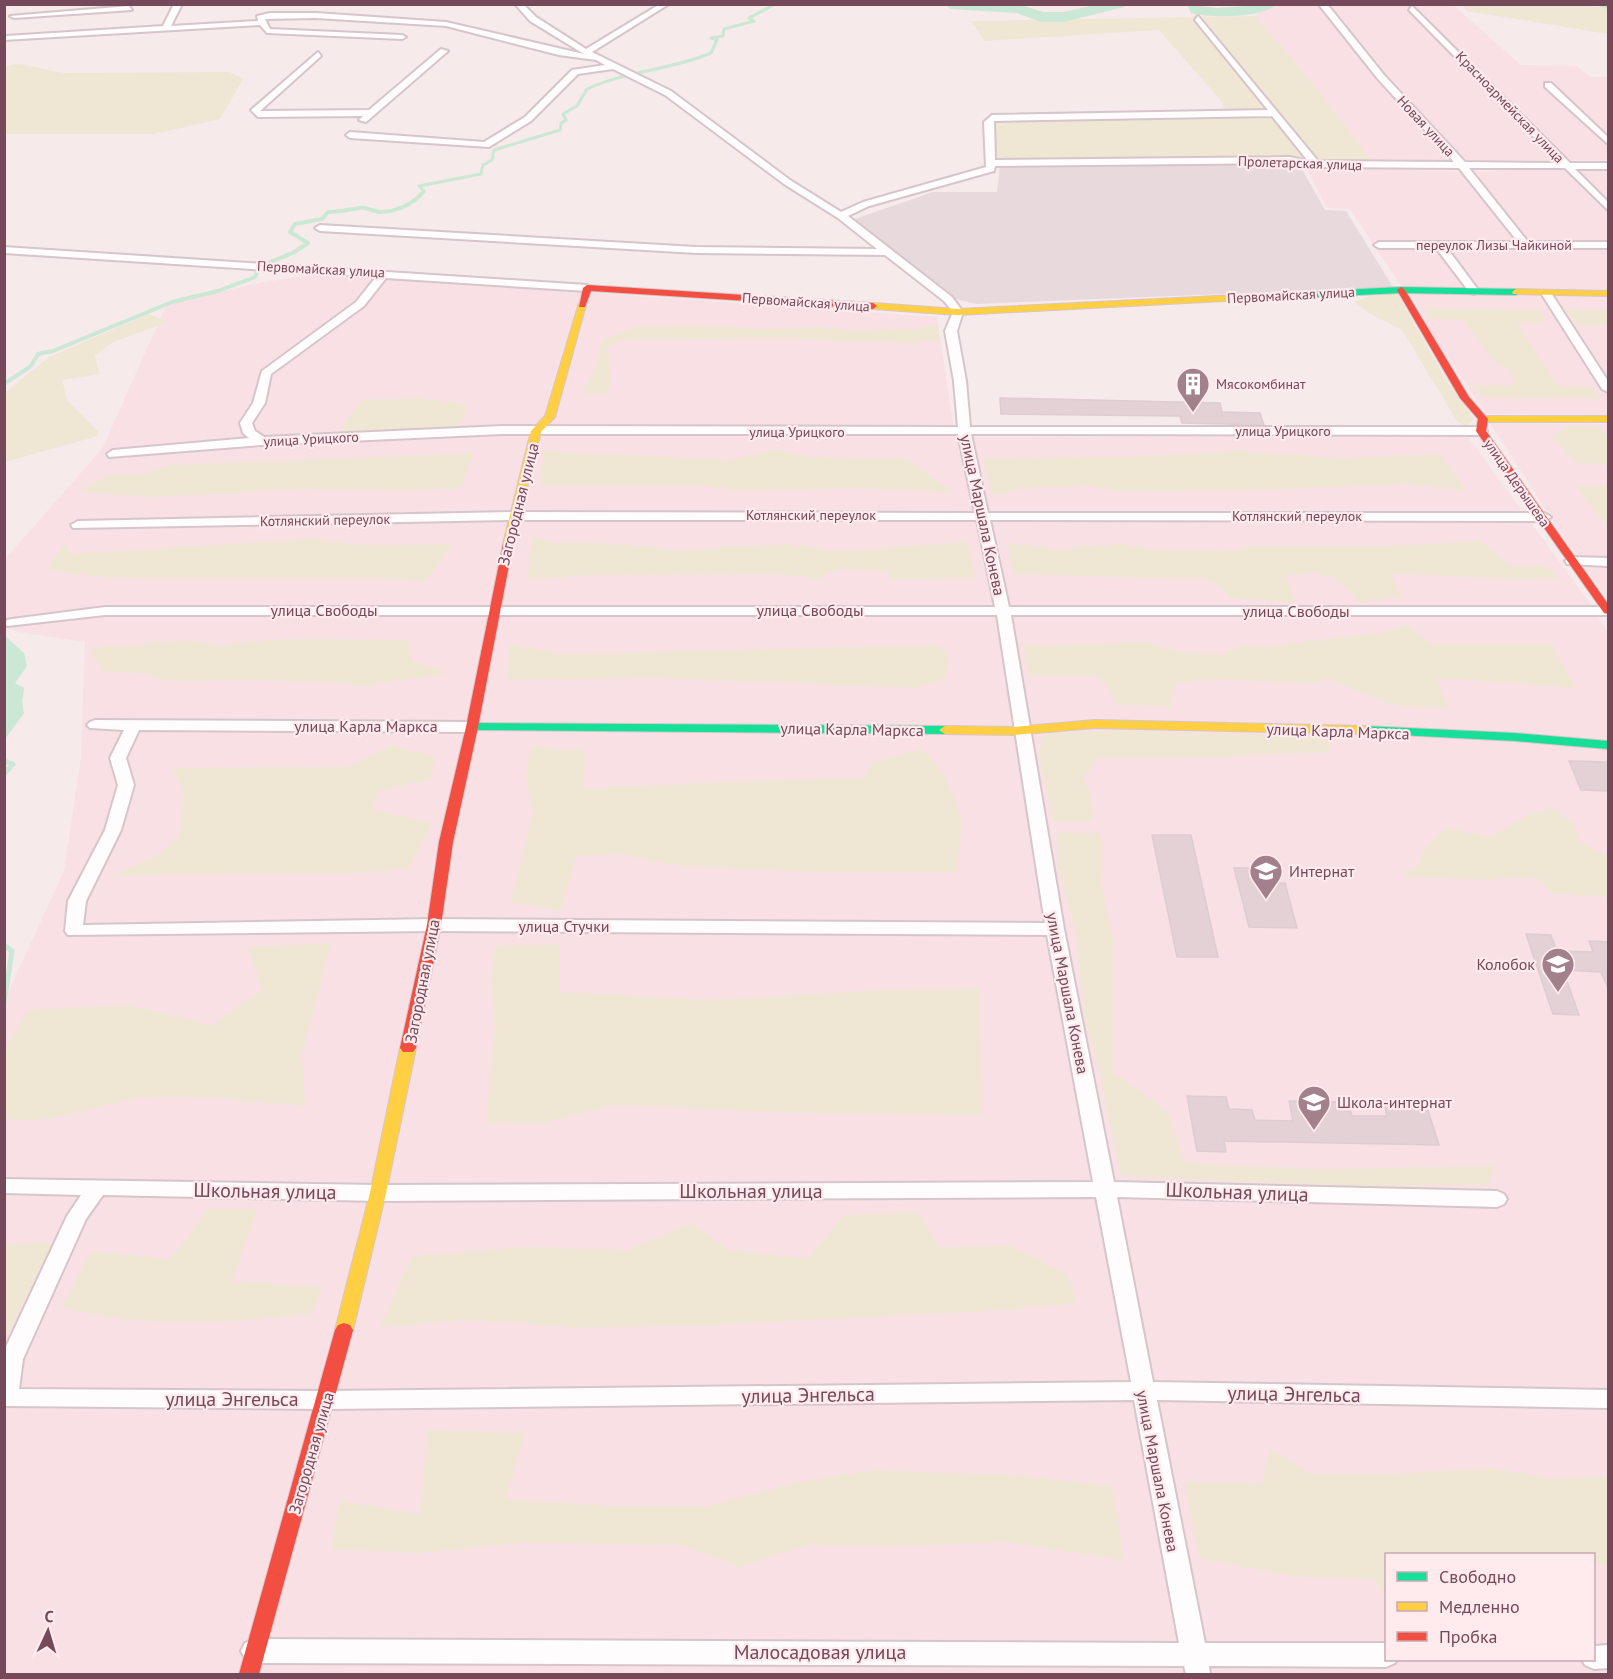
<svg xmlns="http://www.w3.org/2000/svg" width="1613" height="1679" font-family="'PT Sans',sans-serif">
<rect width="100%" height="100%" fill="#f6eaeb"/>
<path fill="#f8e0e4" fill-rule="evenodd" d="M1284 5H1453L1521 65 1577 66 1590 77H1608V160L1373 162 1255 16 1264 9Z
M1306 167 1466 172 1565 168 1608 212V292L1402 287 1350 209 1327 208Z
M1574 168H1608V203Z
M336 271 549 290 937 317 955 437H1468L1588 601 1608 633V1674H5V999L64 871 81 758 85 642 18 632 5 624V559L102 449 167 304 259 283ZM1386 1554H1594V1660H1386Z
M1411 293 1608 296V415L1486 414 1433 335Z
M1490 423 1608 424V600L1562 535Z"/>
<path fill="#e8d9dc" d="M1299 164 1325 210 1346 211 1393 287 976 304 952 298 852 220 933 192H997L1000 165Z"/>
<path fill="#efe7d4" d="M1585 5 1608 8V34L1467 11 1462 5Z
M1255 16 1302 70 1373 162H1310L1305 157 998 161 992 124 1000 121 1227 117 1222 102 1159 30 984 41 971 21Z
M20 64 64 73 229 72 243 79 220 119 154 134H5V66Z
M1397 294 1448 383 1474 419 1466 427 1457 421 1402 330 1368 313 1355 302 1370 296Z
M1427 308 1541 309 1546 322 1517 323 1557 385 1592 387 1602 398H1485L1471 386 1515 385 1509 370 1491 359 1463 320 1428 319Z
M1566 310H1608V326H1579Z
M149 314 169 322 113 342 95 355 99 374 62 380 67 400 98 431V436L5 462V393L49 357Z
M701 325 770 329 819 327 849 330 913 329 937 325 940 339 917 343 789 339 621 340 608 348 611 379 607 394 585 395 584 387 593 376 602 340 639 326Z
M423 398 467 405 465 417 456 427 344 433 343 424 362 400Z
M1569 426H1598L1608 436V465L1576 463 1551 436Z
M775 450 813 457 908 459 954 493 853 488 745 491 700 486H541L544 451 729 460Z
M1237 451 1344 458 1440 454 1466 490 1408 484 1233 491 1124 492 1087 486 1031 488 993 494 982 458 1121 457Z
M474 453 461 488 404 491 303 489 156 497 79 492 107 475H141L170 465Z
M1575 485 1608 486V527Z
M533 535 549 542 604 543 680 550 788 544 837 551 969 542 975 579 889 580 890 572 837 569 820 579 775 574 595 575 527 580Z
M308 539 370 545 452 544 427 581C354 577 280 580 207 579 153 579 100 580 47 569L65 543 72 554Z
M1483 541 1509 565 1548 566 1559 578 1521 580 1391 573 1402 597 1359 602C1333 571 1324 571 1285 576L1297 602 1230 598 1212 580 1013 574 1008 543 1060 549 1119 544 1153 549 1227 551 1254 546 1365 547Z
M1408 625 1430 644H1552L1575 688 1458 679 1437 680 1449 709 1393 705 1329 680 1304 684 1221 679 1175 683 1171 707 1116 704 1100 676H1029L1023 645 1148 643 1180 652 1225 654 1237 646H1269L1327 639 1381 633Z
M288 639 408 640 412 661 451 673 370 685 252 680 163 681 149 674 102 671 89 648 184 641 219 645Z
M510 644 563 654 940 645 949 658 945 680 916 688 654 678 507 680Z
M1107 731 1328 736 1330 752 1190 758H1099L1083 778 1092 797 1093 821H1053L1039 757 1043 734Z
M391 746 435 756 431 779 379 791 371 809 432 823 409 868 368 873 112 876 157 856 180 834 183 792 173 768 348 767Z
M530 747 586 751 583 789 764 780 864 779 872 762 922 749 944 773 962 818 957 872H809L680 866 616 854 576 856 561 910 511 903 533 813 526 777Z
M1553 808 1575 824 1579 841 1608 856V897L1552 893 1534 876 1488 880 1401 876 1418 866 1425 848 1445 827 1490 838 1522 818Z
M1057 832 1102 834 1101 878 1113 941V1072L1167 1111 1185 1163 1318 1169 1495 1166 1489 1185 1355 1186 1121 1176 1098 1065 1086 1025 1075 927 1057 866Z
M331 943 302 1054 305 1106C255 1102 203 1095 153 1097 104 1100 54 1128 5 1118V1050L27 1010 127 1005 212 1025 262 989 248 947Z
M560 944V992L716 1000 882 990 979 988 982 1116 802 1113 614 1105 538 1124 486 1123 495 1025 491 978 496 946Z
M209 1209H257L232 1281 322 1287 311 1314C229 1322 143 1330 62 1307L91 1251 170 1259Z
M917 1211 939 1247 1010 1246 1068 1275 1077 1304 970 1312 732 1324 586 1328 470 1320 380 1327 412 1256 529 1247 629 1250 691 1223 728 1250 808 1258 843 1216Z
M52 1243 5 1340V1244Z
M428 1430 525 1433 506 1499 610 1506 703 1507 799 1482 873 1470 1026 1476 1113 1486 1124 1560 1004 1542 893 1547 807 1545 739 1567 683 1545 524 1543 418 1553 331 1549 340 1501 420 1514Z
M1270 1449 1312 1474H1396L1489 1468 1551 1478 1608 1476V1565L1594 1563V1554H1386V1599L1375 1580 1300 1577 1199 1559 1185 1482 1262 1484Z"/>
<path fill="#cbe7d5" d="M6 637 24 653 27 666 15 683 24 688 22 701 24 713 5 739Z"/>
<g fill="none" stroke-linecap="round" stroke-linejoin="round">
<path stroke="#cbe7d5" stroke-width="3" d="M421 195 424 191 419 186 481 174 483 165 492 160 494 150 560 130 561 123 566 120 563 114 577 106 587 89C629 70 671 70 711 53L717 40 711 38 723 36 724 29 754 21 749 18 775 4"/>
<path stroke="#cbe7d5" stroke-width="4" d="M4 384 31 366 38 354 53 351 172 302 218 291 255 277 260 266 293 253 308 243 290 232 295 224 322 219 328 212C340 212 349 209 361 208 366 207 373 211 379 212 395 212 412 205 422 193"/>
<path stroke="#cbe7d5" stroke-width="5" d="M4 761 13 764 4 774
M4 945 12 951 4 1003"/>
<path fill="#cbe7d5" fill-rule="evenodd" d="M944 4H1019L1043 12H1064L1098 4H1126L1124 7 1064 22H1041L1017 13 951 9Z
M1187 4 1215 8 1277 4C1261 19 1211 18 1191 13Z
M1598 4H1608V9L1600 7Z"/>
</g>
<path fill="#e3d1d6" stroke="#dfccd1" stroke-width="1.5" d="M1000 398 1220 403 1222 412 1260 413 1264 425 1182 423 1180 416 1001 414Z
M1569 761 1608 762V791L1581 790Z
M1152 835H1191L1218 957H1177Z
M1234 868H1251L1255 883H1285L1297 928 1249 927Z
M1526 934 1551 935 1557 951 1593 952 1589 941 1608 942V988L1601 972 1563 970 1579 1015 1553 1014Z
M1187 1096 1226 1097 1229 1109 1252 1110 1255 1120 1293 1121 1289 1101 1348 1102 1352 1116H1387L1385 1106 1427 1107 1439 1145 1224 1141 1226 1152 1197 1151Z"/>
<g fill="none" stroke-linecap="round" stroke-linejoin="round">
<defs>
<path id="street" d="M174 4H182L171 26 258 21 257 16 270 13H316L446 22 584 54 530 21 515 4H523L536 17 586 49 660 4H669L592 52 671 91 790 180 841 212 863 202 986 167 984 122 992 115 1268 110 1195 20 1198 16 1318 161 1454 162 1378 79 1320 6 1327 4 1384 75 1465 162 1559 163 1409 10 1412 6 1570 163H1608V169H1575L1608 202V210L1565 168H1469L1528 242H1608V248H1447L1479 291 1474 294 1470 293 1436 248H1379L1374 245 1379 242H1518L1459 168 1310 167 1290 163 995 166 994 171 869 206 848 216 952 297 963 312 957 331 966 381 970 427H1481L1487 431 1481 435 971 434 988 513H1544L1551 517 1544 521 990 520 1009 607H1608V615H1011L1064 929 1114 1182 1497 1191 1504 1194 1507 1199 1504 1204 1497 1207 1117 1197 1153 1382 1608 1390V1408L1157 1400 1205 1643H1386V1660H1397L1395 1663 1386 1667 1209 1666 1210 1674H1186L1184 1666 254 1663 245 1659 241 1651 245 1643 254 1639 1179 1643 1134 1400 326 1409 4 1406V1351L67 1216 81 1195 4 1193V1179L378 1185 1093 1182 1047 935 434 931 68 935 65 931 68 901 105 830 118 785 110 758 124 730 90 728 87 725 90 722 95 720 472 722 480 727 472 732 139 730 126 758 134 785 121 830 86 901 83 925 434 919 1045 923 997 615H105L7 626 5 623 7 620 12 619 105 607H995L977 520H513L73 528 71 525 78 521 513 512 975 513 958 434H502L261 445 109 457 107 454 113 450 249 438 243 433 240 423 253 403 262 371 356 302 376 277 4 253V247L587 285 592 288 587 291 386 278 364 306 271 374 265 403 252 423 255 431 264 437 502 426 958 427 954 381 945 331 953 312 944 301 885 255 696 253 320 231 315 228 320 225 696 247 877 249 838 218 784 184 665 95 613 69 578 74 531 121 489 147 350 138 346 135 350 132 484 142 525 117 572 70 605 65 596 60 559 55 446 26 316 18 265 19 270 29 402 35 406 37 402 39 267 33 260 25 4 40 6 36 163 26ZM1272 116 1308 161 1290 157 995 160 994 121ZM103 1195 378 1201 1096 1197 1131 1382 326 1391 19 1389 23 1359 86 1219Z
M129 6 132 10 14 18 10 16Z
M441 49 448 51 366 122 359 120 363 116 258 117 251 110 318 52 321 56 260 111 369 110Z
M1545 83H1551L1608 137V144L1545 87Z
M1542 291 1551 293 1608 381V392L1602 389 1541 293Z
M1572 557 1608 558V566L1567 564 1565 561Z
M1608 1645V1668L1594 1669 1585 1665 1582 1660H1594V1646Z"/>
<path id="fast" d="M1401 287 1516 289 1520 292 1516 295 1401 293 1278 299 1274 296 1278 293Z
M472 723 945 726 951 730 945 734 468 730 466 727 468 724Z
M1365 726 1515 733 1608 741V749L1515 741 1361 733 1359 730 1361 727Z"/>
<path id="slow" d="M1516 289 1608 291V296L1513 294 1512 292Z
M1278 293 1282 296 1281 298 958 315 873 309 869 306 873 303 958 309Z
M579 303 586 305 555 417 541 432 513 544 512 546H504L503 544 531 431 545 416Z
M1608 416V422H1483L1478 419 1483 416Z
M1095 720 1365 726 1371 730 1365 734 1095 728 1014 735 945 734 939 730 945 726 1014 727Z
M408 1043 413 1044 416 1048 386 1193 353 1330 350 1335 344 1337 338 1335 335 1330 370 1193 400 1048 403 1044Z"/>
<path id="jam" d="M587 285 873 303 877 306 873 309 591 291 585 307H579L583 288Z
M1401 287 1405 290 1469 397 1488 419 1486 431 1608 604V614L1604 613 1476 431 1478 419 1460 398 1397 290Z
M508 541 513 544 478 727 453 842 441 925 416 1048 413 1052H403L400 1048 427 925 439 842 466 727 503 544Z
M344 1323 350 1325 353 1330 259 1674H239L335 1330 338 1325Z"/>
</defs>
<use href="#street" stroke="#d6c5ca" stroke-width="4"/>
<use href="#fast" stroke="#d7c6ca" stroke-width="2"/>
<use href="#slow" stroke="#d7c6ca" stroke-width="2"/>
<use href="#jam" stroke="#d7c6ca" stroke-width="2"/>
<use href="#street" fill="#fefcfc" fill-rule="evenodd"/>
<use href="#fast" fill="#16e098" fill-rule="evenodd"/>
<use href="#slow" fill="#ffcf43" fill-rule="evenodd"/>
<use href="#jam" fill="#f24e42" fill-rule="evenodd"/>
</g>
<defs>
<symbol id="building-pin" viewBox="-11 -11 22 30"><path d="M0 17L-7.5 6A9.5 9.5 0 1 1 7.5 6Z" fill="#a2818d" stroke="#ffeaed"/><path d="M-4-6H4V6H1V3H-1V6H-4ZM-2.5-4.3h1.7v1.8h-1.7ZM.8-4.3h1.7v1.8H.8ZM-2.5-1h1.7V.8h-1.7ZM.8-1h1.7V.8H.8Z" fill="#fff"/></symbol>
<symbol id="school-pin" viewBox="-11 -11 22 30"><path d="M0 17L-7.5 6A9.5 9.5 0 1 1 7.5 6Z" fill="#a2818d" stroke="#ffeaed"/><path d="M0-5L7-2L0 1L-7-2ZM-4 1L0 2.5L4 1V4Q0 6-4 4Z" fill="#fff"/></symbol>
</defs>
<g fill-rule="evenodd">
<use href="#building-pin" x="1174" y="365" width="38" height="52"/>
<use href="#school-pin" x="1247" y="852" width="38" height="52"/>
<use href="#school-pin" x="1539" y="945" width="38" height="52"/>
<use href="#school-pin" x="1295" y="1083" width="38" height="52"/>
</g>
<g text-anchor="middle" stroke-width="4.5" stroke-linejoin="round" paint-order="stroke">
<g font-size="14" fill="#75495a" stroke="#ffeaed">
<text transform="translate(1510 107) rotate(46)" y="5">Красноармейская улица</text>
<text transform="translate(1426 126) rotate(47)" y="5">Новая улица</text>
<text transform="translate(1300 163) rotate(2)" y="5">Пролетарская улица</text>
<text x="1494" y="250">переулок Лизы Чайкиной</text>
<text transform="translate(321 269) rotate(3)" y="5">Первомайская улица</text>
<text transform="translate(1291 295) rotate(-3)" y="5">Первомайская улица</text>
<text transform="translate(806 302) rotate(4)" y="5">Первомайская улица</text>
<text x="1283" y="436">улица Урицкого</text>
<text x="797" y="437">улица Урицкого</text>
<text transform="translate(311 439) rotate(-3)" y="5">улица Урицкого</text>
<text transform="translate(1517 483) rotate(55)" y="5">улица Дерышева</text>
<text x="811" y="520">Котлянский переулок</text>
<text x="1297" y="521">Котлянский переулок</text>
<text transform="translate(325 520) rotate(-1)" y="5">Котлянский переулок</text>
</g>
<g font-size="14" fill="#75495a" stroke="#ffeaed" text-anchor="start">
<text x="1216" y="389">Мясокомбинат</text>
</g>
<g font-size="16" fill="#75495a" stroke="#ffeaed">
<text transform="translate(518 504) rotate(-76)" y="6">Загородная улица</text>
<text transform="translate(983 515) rotate(78)" y="6">улица Маршала Конева</text>
<text x="324" y="616">улица Свободы</text>
<text x="810" y="616">улица Свободы</text>
<text x="1296" y="617">улица Свободы</text>
<text x="366" y="732">улица Карла Маркса</text>
<text transform="translate(852 729) rotate(1)" y="6">улица Карла Маркса</text>
<text transform="translate(1338 731) rotate(2)" y="6">улица Карла Маркса</text>
<text x="564" y="932">улица Стучки</text>
<text transform="translate(422 981) rotate(-79)" y="6">Загородная улица</text>
<text transform="translate(1068 993) rotate(79)" y="6">улица Маршала Конева</text>
<text transform="translate(311 1453) rotate(-74)" y="6">Загородная улица</text>
<text transform="translate(1158 1471) rotate(79)" y="6">улица Маршала Конева</text>
</g>
<g font-size="16" fill="#75495a" stroke="#ffeaed" text-anchor="start">
<text x="1289" y="877">Интернат</text>
<text x="1535" y="970" text-anchor="end">Колобок</text>
<text x="1337" y="1108">Школа-интернат</text>
</g>
<g font-size="20" fill="#75495a" stroke="#ffeaed">
<text transform="translate(265 1191) rotate(1)" y="7">Школьная улица</text>
<text x="751" y="1198">Школьная улица</text>
<text transform="translate(1237 1192) rotate(2)" y="7">Школьная улица</text>
<text transform="translate(1294 1394) rotate(1)" y="7">улица Энгельса</text>
<text transform="translate(808 1395) rotate(-1)" y="7">улица Энгельса</text>
<text x="232" y="1406">улица Энгельса</text>
<text x="820" y="1659">Малосадовая улица</text>
</g>
</g>
<rect width="1613" height="1679" fill="none" stroke="#75495a" stroke-width="12"/>
<rect x="1385" y="1553" width="210" height="108" fill="#ffeaed" stroke="#c8aab2" stroke-width="1.5"/>
<rect x="1397" y="1572" width="30" height="9" fill="#16e098" stroke="#c8aab2" stroke-width="1.5"/>
<text x="1439" y="1583" font-size="18" fill="#75495a">Свободно</text>
<rect x="1397" y="1602" width="30" height="9" fill="#ffcf43" stroke="#c8aab2" stroke-width="1.5"/>
<text x="1439" y="1613" font-size="18" fill="#75495a">Медленно</text>
<rect x="1397" y="1632" width="30" height="9" fill="#f24e42" stroke="#c8aab2" stroke-width="1.5"/>
<text x="1439" y="1643" font-size="18" fill="#75495a">Пробка</text>
<g transform="translate(48 1631) rotate(4)" stroke="#ffeaed" stroke-width="4.5" paint-order="stroke">
<path d="M0-4.5L10 22L0 15L-10 22Z" fill="#75495a"/>
<text y="-9" font-size="16" font-weight="bold" text-anchor="middle" fill="#75495a">С</text>
</g>
</svg>
